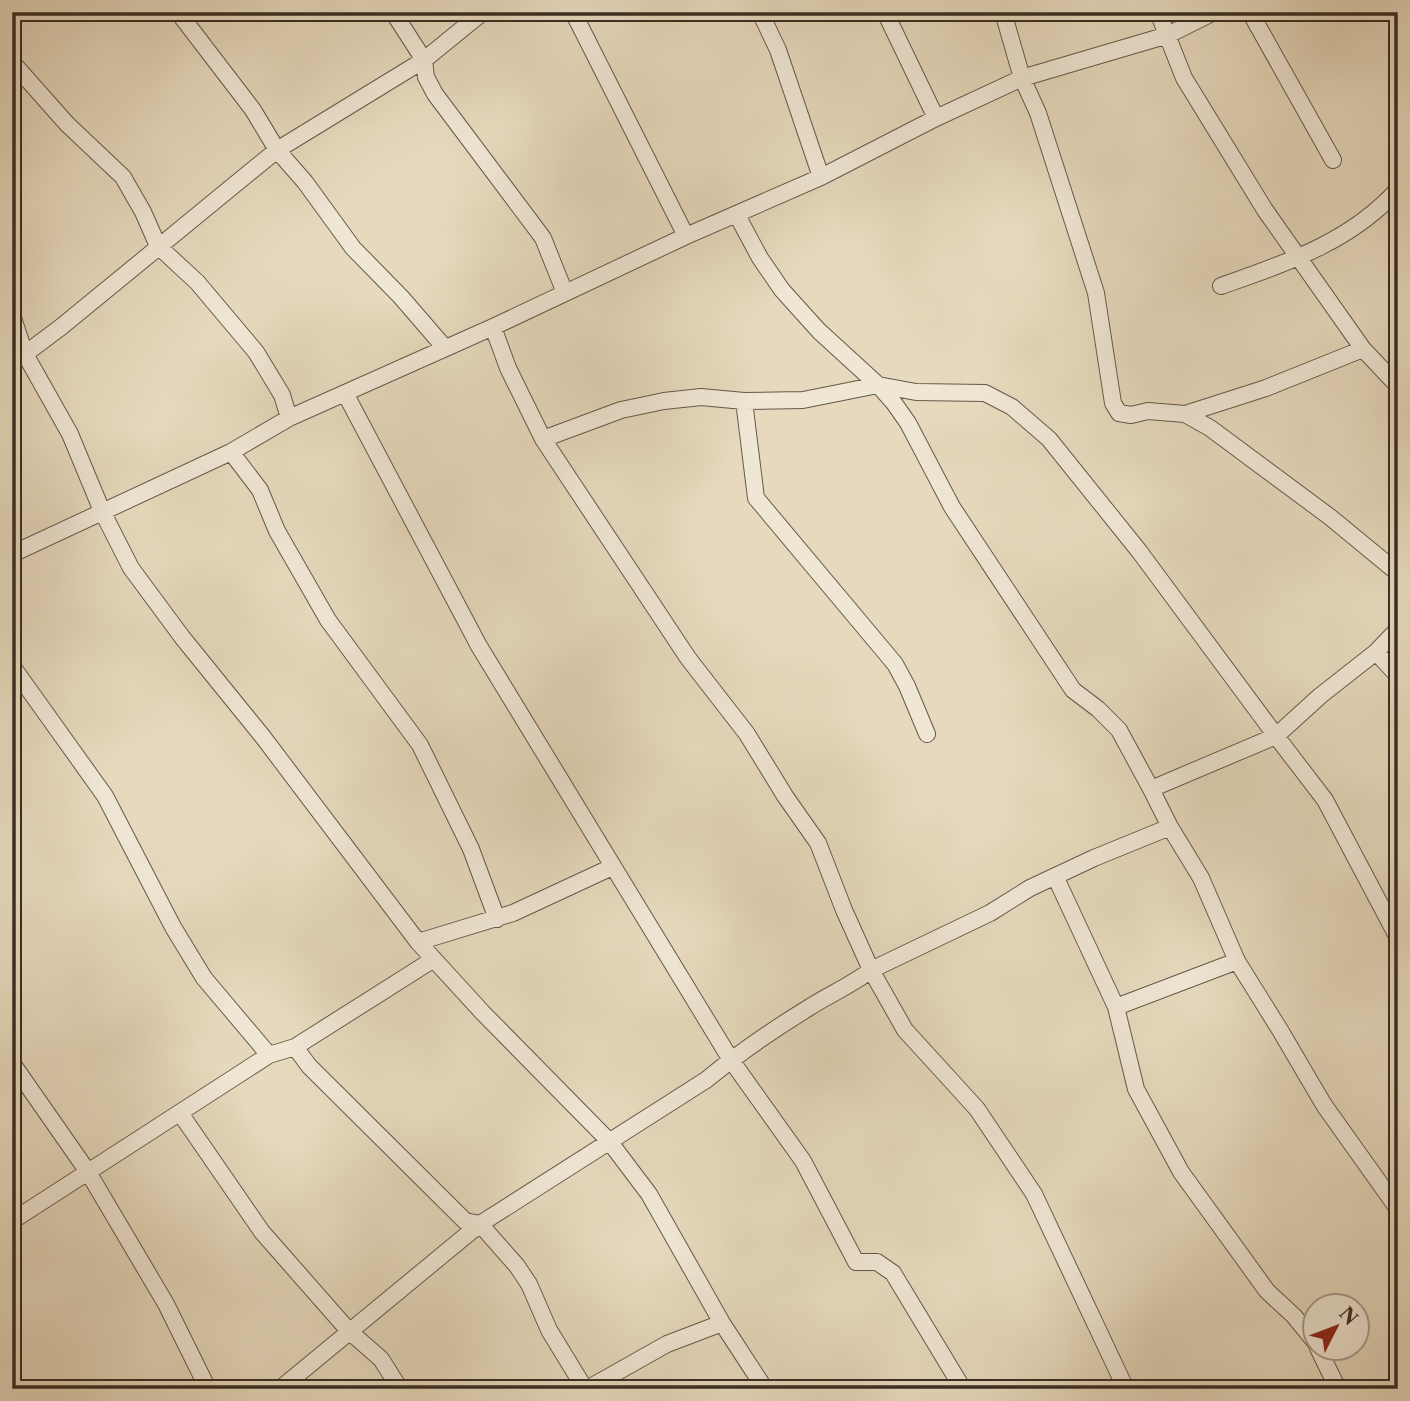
<svg xmlns="http://www.w3.org/2000/svg" width="1410" height="1401" font-family="'Libre Caslon Text',serif">
<rect width="100%" height="100%" fill="#e6d9bd"/>
<filter id="stains"><feTurbulence type="fractalNoise" baseFrequency=".00286" numOctaves="4"/><feColorMatrix values="0 0 0 0 .2 0 0 0 0 .09 0 0 0 0 .02 0 0 0 .5 -.17"/></filter>
<radialGradient id="worn" r=".72"><stop offset=".6" stop-color="#630" stop-opacity="0"/><stop offset="1" stop-color="#630" stop-opacity=".3"/></radialGradient>
<g fill="none" stroke-linecap="round" stroke-linejoin="round">
<defs>
<path id="minor" d="M178 12 253 110 277 150 305 182 353 248 401 297 445 348
M393 12 424 60 426 77 435 94 543 238 565 293
M573 12 686 236
M760 12 778 50 821 177
M885 12 936 118
M1003 12 1022 78 1038 113 1096 293 1113 403 1119 413 1131 415 1148 411 1185 414 1210 428 1330 517 1398 573
M1158 12 1184 78 1265 210 1363 349 1398 386
M1250 12 1333 160
M12 62 67 124 123 177 143 212 158 246 197 282 256 352 282 395 289 418
M737 215 760 258 782 290 819 331 878 385 894 403 908 423 952 507 1073 690 1098 709 1119 730 1151 789 1170 827 1201 878 1237 961 1280 1030 1324 1105 1398 1209
M1221 286C1286 263 1351 242 1398 189
M12 315 25 354 70 434 102 511 131 568 182 637 263 737 418 942 483 1013 609 1141 649 1194 722 1323 765 1389
M493 327 508 368 543 439 688 658 747 734 785 796 818 843 844 910 871 970 905 1030 977 1109 1034 1194 1126 1389
M12 361 25 354 61 327 277 150 424 60 483 12
M345 393 479 646 731 1060 803 1161 856 1262H877L893 1273 963 1389
M744 401 756 498 895 664 907 686 927 734
M1185 414 1266 388 1363 349
M543 439 621 410 664 401 701 397 744 401 803 400 878 385 916 392 985 393 1012 407 1049 439 1139 551 1276 736 1325 800 1398 938
M231 452 260 490 277 531 328 620 420 745 471 849 497 919
M12 554 231 452 289 418 493 327 686 236 821 177 936 118 1022 78 1168 35 1214 12
M1376 652 1398 676
M12 666 105 796 173 927 204 978 269 1055
M1151 789 1276 736 1320 696 1376 652 1398 629
M1055 876 1116 1007 1136 1089 1181 1172 1267 1291 1294 1316 1316 1343
M418 942 513 913 612 867
M1116 1007 1237 961
M295 1047 309 1066 465 1221 480 1224 517 1266 529 1284 549 1330 585 1389
M12 1063 88 1172 166 1304 208 1389
M180 1113 262 1232 349 1331 381 1359 400 1389
M12 1221 269 1055 295 1047 434 959
M1318 1348 1338 1389
M280 1389 480 1224 706 1080C739 1053 774 1029 810 1007 830 994 852 985 871 970L990 913 1030 888 1094 858 1170 827
M587 1389 667 1344 722 1323"/>
</defs>
<use href="#minor" stroke="#64594a" stroke-width="18"/>
<use href="#minor" stroke="#efe6d4" stroke-width="16"/>
</g>
<rect width="1410" height="1401" fill="none" stroke="#e6d9bd" stroke-width="42"/>
<rect x="14" y="14" width="1382" height="1373" fill="none" stroke="#392e23" stroke-width="3.5"/>
<rect x="21" y="21" width="1368" height="1359" fill="none" stroke="#392e23" stroke-width="2"/>
<g transform="translate(1336 1327) rotate(48)"><circle r="33" fill="#efe6d4" stroke="#a69c8d" stroke-width="2"/>
<path d="M0-5L12 26L0 18L-12 26Z" fill="#8f2418"/>
<text y="-10" font-size="19" font-weight="bold" text-anchor="middle" fill="#392e23">N</text>
</g>
<rect width="100%" height="100%" filter="url(#stains)"/>
<rect width="100%" height="100%" fill="url(#worn)"/>
</svg>
